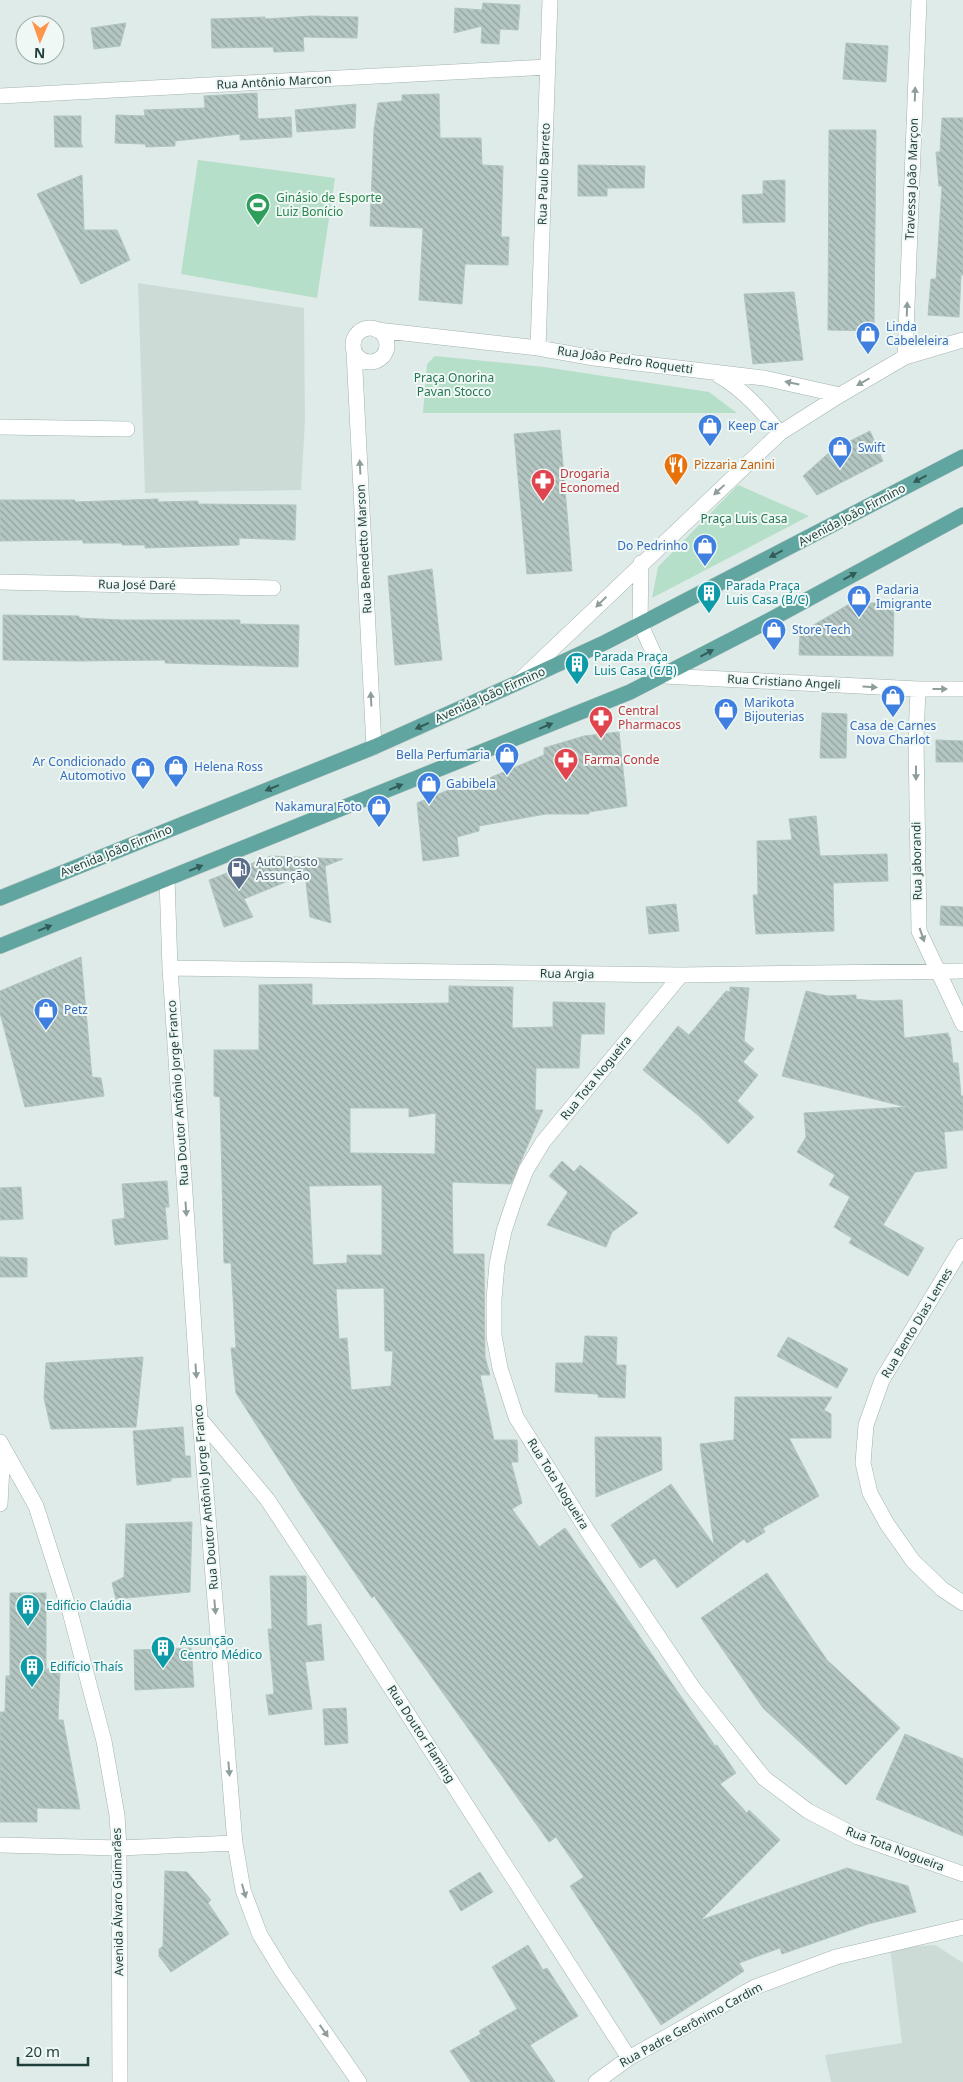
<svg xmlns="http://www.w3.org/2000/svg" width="963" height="2082" font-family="'Noto Sans',sans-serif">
<defs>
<pattern id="building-back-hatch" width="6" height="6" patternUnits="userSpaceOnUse" patternTransform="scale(1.25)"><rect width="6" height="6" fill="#b4c6c2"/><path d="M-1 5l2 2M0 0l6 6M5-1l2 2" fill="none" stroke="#92a29f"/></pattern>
</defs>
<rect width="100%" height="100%" fill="#dfebe8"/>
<path fill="#cddbd7" d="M138 283 304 308 305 421 301 490 145 493Z
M935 1945 963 1963V2082H831L825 2055 902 2043 890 1948Z"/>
<path fill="#b5dfc8" d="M198 160 335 178 317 298 181 274Z
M435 356 544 367 709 392 737 413H423L427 364Z
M738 485 809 516 652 598 658 567Z"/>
<path fill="url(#building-back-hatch)" stroke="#b1c5c0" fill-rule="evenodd" d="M483 3 520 5 518 30 500 29 499 44 481 43 482 26 454 33 455 8 482 10Z
M311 16 358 17 357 38 303 37 304 51 274 52 273 47 212 48 211 19 265 17V19Z
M126 23 120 46 94 49 91 28Z
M846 43 888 46 886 82 843 79Z
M257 93 258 119 291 117 292 137 240 140V134L175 141V146L146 147 145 144 115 143 116 115 145 116 144 110 205 108 204 96Z
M439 94 440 138H481L482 165 503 166 501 237H509L508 265 465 264 462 304 419 300 423 228 370 226 374 129 378 103 402 101V95Z
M356 104 355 128 297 132 295 110Z
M54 116H81V143L83 147H55Z
M942 118H963V275H961L959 317 928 315 931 279H936L942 186H939L936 152H940Z
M829 130H876L874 331 828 330Z
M578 165 645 166 644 188H607V196H578Z
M82 175 84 230H117L130 260 81 284 37 194Z
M785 180V222L743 223 742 195 763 194V181Z
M794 292 803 360 753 364 744 294Z
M560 430 572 571 527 574 514 434Z
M870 431 883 461 817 495 803 476 832 450Z
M158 499V502L198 501V504L296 505 295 540 239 538V545L145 548V545H122V543H83V540L0 541V500H75V502Z
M432 569 442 660 395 665 388 576Z
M851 603H894L893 656 799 655 800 633Z
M3 615 79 616V618L121 620H240V624L299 625 298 667 165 663V660L79 661 3 660Z
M822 713 847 714 846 758H820Z
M619 732 627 806 589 812V814H546L479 826V831L457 837 459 856 423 861 417 803 473 780V785L544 755V748L584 736Z
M936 740 963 741V762H936Z
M816 816 820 856 887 854 888 881 833 883 834 931 756 934 753 895H758L757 841 792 840 789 819Z
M271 856 343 859 325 866 331 923 310 917 305 874 244 899 253 917 224 927 209 880Z
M676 904 679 931 649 934 646 907Z
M941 906 963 907V926L940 925Z
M81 957 92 1077 101 1078 104 1096 25 1107 0 1013V991Z
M312 984V1005L449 1003V986L513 987 512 1028 553 1027V1002L605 1003 604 1034H581L579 1068H536L535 1110H543L511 1184 452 1182 453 1254H484L485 1357 490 1375H480L494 1440H517L518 1462H511L522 1503 512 1509 539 1547 565 1528 715 1746 717 1745 736 1773 720 1784 747 1813 749 1810 780 1840 701 1920 847 1868 908 1886 916 1912 868 1924 782 1954 780 1948 739 1963 744 1971 661 2025 570 1886 584 1877 556 1837 549 1842 374 1596 372 1598 300 1493 236 1393 231 1348H236L231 1263H224L220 1097 214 1096V1050H259V985ZM350 1108H409V1117L436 1113 435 1154 350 1153ZM382 1185V1255H347V1263L313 1265 309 1186ZM384 1288 385 1351H393L391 1386 351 1390 347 1338 339 1339 336 1289Z
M730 987 749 988 744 1041 754 1049 743 1062 758 1075 737 1101 754 1117 728 1144 699 1116 643 1070 678 1026 689 1035 726 991 730 992Z
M806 991 828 996 856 995V999L874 1001 902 1000 904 1038 948 1033 949 1038 950 1037 953 1063H958L961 1096H963V1130L944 1132 947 1168 915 1172 883 1225 924 1248 908 1276 849 1243 852 1238 834 1227 850 1197 829 1185 835 1175 797 1152 806 1137 804 1113 906 1107 782 1076Z
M562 1161 574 1172 580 1165 638 1213 612 1232 606 1247 547 1225 568 1192 549 1176Z
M167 1181 169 1207H165L168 1239 115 1245 112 1220 125 1218 122 1184Z
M21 1187 23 1219 0 1220V1188Z
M0 1257 27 1258V1277H0Z
M585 1336 617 1337 616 1365H626L625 1398 598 1397V1394L555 1392 556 1363H583Z
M788 1337 848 1369 837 1388 777 1356Z
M143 1357 136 1427 51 1429 44 1398 46 1363Z
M735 1397H832L824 1410 831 1414V1438H789L819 1496 763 1528 765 1532 747 1543 744 1539 677 1588 655 1558 640 1568 611 1525 671 1484 714 1545 700 1444 734 1440Z
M183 1427 185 1456H190L191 1477 171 1478V1481L137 1485 133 1431Z
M595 1437H661L662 1470 596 1497Z
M192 1522 190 1592 116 1599 112 1583 124 1577 126 1524Z
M767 1573 827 1660 900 1728 846 1785 763 1708 701 1618Z
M270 1576H306L307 1626 321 1624 324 1660 305 1662 312 1709 269 1715 266 1695 274 1694 268 1629H272Z
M10 1593H46V1669L60 1670 58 1720H63L80 1809 37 1808V1822H0V1712H5L6 1676H10Z
M191 1648 194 1687 135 1690 134 1650Z
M346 1708 348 1743 325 1745 323 1709Z
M905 1734 963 1759V1836L876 1799Z
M165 1871 187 1872 211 1900 208 1903 229 1934 171 1972 159 1956V1949L163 1946Z
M480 1872 493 1892 461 1911 449 1891Z
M528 1945 543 1970 547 1968 578 2016 530 2045 555 2082H471L450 2051 481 2034 479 2031 517 2009 492 1967Z"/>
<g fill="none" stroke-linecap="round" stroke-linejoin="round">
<defs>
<path id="minor" d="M0 96 548 67
M353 345a17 17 0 1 1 34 0a17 17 0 1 1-34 0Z
M377 330 538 348 594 358 764 378 840 395
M538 348 550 0
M354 351 374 747
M905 357 919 0
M718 375C744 390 761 410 780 433
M0 427 127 429
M641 563 640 623 664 676 918 689H963
M0 582 273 588
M518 682 780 433 840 395 905 357 963 340
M918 689 916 738 919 931 963 1024
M167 879 170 968 200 1419 235 1843 243 1890 260 1935 282 1971 359 2082
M170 968 681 975 963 971
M681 975 543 1142 526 1170 515 1198 504 1231 497 1264 494 1299V1336L500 1368 516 1417 590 1535 693 1688 764 1778 808 1811 858 1837 963 1874
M963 1246 882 1380 866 1425 863 1463 870 1493 887 1524 913 1561 942 1589 963 1603
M200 1419 267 1499 353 1629 629 2058
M0 1442 36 1506 70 1612 104 1741 117 1815 119 1848 120 2082
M0 1504 3 1448
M0 1845 119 1848 235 1843
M596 2082 629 2058 755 1987 836 1957 963 1927"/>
<path id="major" d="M0 898 374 747 517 683 606 642 963 457
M0 946 630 692 766 622 963 515"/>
</defs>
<use href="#minor" stroke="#a2b3b0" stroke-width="16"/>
<use href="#major" stroke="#bcc5c4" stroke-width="16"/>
<use href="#minor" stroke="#fff" stroke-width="15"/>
<use href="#major" stroke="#60a59f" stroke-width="15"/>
</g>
<defs><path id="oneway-solid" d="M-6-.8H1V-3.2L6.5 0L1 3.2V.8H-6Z" transform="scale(1.25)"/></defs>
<g fill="#8f9e9c">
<use href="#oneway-solid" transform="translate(915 94) rotate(-88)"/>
<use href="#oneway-solid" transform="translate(907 309) rotate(-88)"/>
<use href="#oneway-solid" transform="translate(863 382) rotate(150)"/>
<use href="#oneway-solid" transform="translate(792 383) rotate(-168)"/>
<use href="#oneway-solid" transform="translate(360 467) rotate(-93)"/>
<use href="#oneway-solid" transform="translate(719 490) rotate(137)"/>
<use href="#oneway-solid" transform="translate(601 602) rotate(136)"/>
<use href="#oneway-solid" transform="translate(870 687) rotate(3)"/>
<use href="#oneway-solid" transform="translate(940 689)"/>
<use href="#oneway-solid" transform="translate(371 699) rotate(-93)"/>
<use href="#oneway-solid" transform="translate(916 773) rotate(90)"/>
<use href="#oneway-solid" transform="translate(922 935) rotate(71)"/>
<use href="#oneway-solid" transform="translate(186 1209) rotate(86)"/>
<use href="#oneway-solid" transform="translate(196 1371) rotate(86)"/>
<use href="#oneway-solid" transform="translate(215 1607) rotate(85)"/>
<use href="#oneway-solid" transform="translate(229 1769) rotate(85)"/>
<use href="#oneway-solid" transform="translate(244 1891) rotate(74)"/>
<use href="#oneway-solid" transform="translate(324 2031) rotate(55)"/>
</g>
<g fill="#325c58">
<use href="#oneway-solid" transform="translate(920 479) rotate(152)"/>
<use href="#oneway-solid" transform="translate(776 554) rotate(152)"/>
<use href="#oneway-solid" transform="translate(850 576) rotate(-29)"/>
<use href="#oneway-solid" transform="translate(707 653) rotate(-28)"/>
<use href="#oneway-solid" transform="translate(422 726) rotate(156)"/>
<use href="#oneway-solid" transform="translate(546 726) rotate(-22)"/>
<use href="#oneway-solid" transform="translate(396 787) rotate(-22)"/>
<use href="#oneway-solid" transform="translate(272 788) rotate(158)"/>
<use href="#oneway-solid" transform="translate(196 868) rotate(-22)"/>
<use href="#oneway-solid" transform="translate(45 928) rotate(-22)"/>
</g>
<defs>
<symbol id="stadium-pin" viewBox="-11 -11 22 30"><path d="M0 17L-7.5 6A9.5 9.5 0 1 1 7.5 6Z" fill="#2e9e5b" stroke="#eff8f5"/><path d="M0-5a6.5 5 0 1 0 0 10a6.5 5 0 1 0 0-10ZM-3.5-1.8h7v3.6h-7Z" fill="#fff"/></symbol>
<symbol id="shop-pin" viewBox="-11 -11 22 30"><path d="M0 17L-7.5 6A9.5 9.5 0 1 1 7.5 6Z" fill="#3f7fe0" stroke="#eff8f5"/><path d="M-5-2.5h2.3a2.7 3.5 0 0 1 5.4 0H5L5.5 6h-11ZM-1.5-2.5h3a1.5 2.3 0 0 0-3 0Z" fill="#fff"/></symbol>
<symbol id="restaurant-pin" viewBox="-11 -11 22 30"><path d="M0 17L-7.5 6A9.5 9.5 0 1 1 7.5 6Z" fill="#e8710a" stroke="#eff8f5"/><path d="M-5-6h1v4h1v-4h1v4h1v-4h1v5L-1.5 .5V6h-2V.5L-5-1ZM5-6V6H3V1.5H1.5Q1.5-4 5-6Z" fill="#fff"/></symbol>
<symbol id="pharmacy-pin" viewBox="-11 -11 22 30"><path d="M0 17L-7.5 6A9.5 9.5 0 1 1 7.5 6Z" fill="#e0444e" stroke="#eff8f5"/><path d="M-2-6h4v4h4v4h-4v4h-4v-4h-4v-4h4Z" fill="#fff"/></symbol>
<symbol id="building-pin" viewBox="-11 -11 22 30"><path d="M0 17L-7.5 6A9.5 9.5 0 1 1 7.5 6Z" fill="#0f9aa8" stroke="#eff8f5"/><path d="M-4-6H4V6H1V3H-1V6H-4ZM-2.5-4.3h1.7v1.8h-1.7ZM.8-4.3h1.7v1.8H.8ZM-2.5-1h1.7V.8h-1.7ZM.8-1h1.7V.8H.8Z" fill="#fff"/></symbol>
<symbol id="fuel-pin" viewBox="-11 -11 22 30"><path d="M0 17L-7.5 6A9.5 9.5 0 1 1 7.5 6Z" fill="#5c6f8a" stroke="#eff8f5"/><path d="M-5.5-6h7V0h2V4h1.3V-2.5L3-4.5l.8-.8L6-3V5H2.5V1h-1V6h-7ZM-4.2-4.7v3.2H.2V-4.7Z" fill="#fff"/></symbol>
</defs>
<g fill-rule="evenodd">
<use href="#stadium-pin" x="244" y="191" width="28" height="38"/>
<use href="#shop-pin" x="854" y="320" width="28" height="38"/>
<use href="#shop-pin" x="696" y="412" width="28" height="38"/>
<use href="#shop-pin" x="826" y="434" width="28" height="38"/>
<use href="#restaurant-pin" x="662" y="451" width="28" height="38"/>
<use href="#pharmacy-pin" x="529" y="467" width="28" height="38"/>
<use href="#shop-pin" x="691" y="532" width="28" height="38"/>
<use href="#building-pin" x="695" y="579" width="28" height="38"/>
<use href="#shop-pin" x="845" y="583" width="28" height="38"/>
<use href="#shop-pin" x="760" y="616" width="28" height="38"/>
<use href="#building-pin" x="563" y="650" width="28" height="38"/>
<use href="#shop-pin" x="879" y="683" width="28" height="38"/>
<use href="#shop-pin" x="712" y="696" width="28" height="38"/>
<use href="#pharmacy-pin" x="587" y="704" width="28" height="38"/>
<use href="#shop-pin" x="493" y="741" width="28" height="38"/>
<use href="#pharmacy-pin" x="552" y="746" width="28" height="38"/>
<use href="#shop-pin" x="162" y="753" width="28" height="38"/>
<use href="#shop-pin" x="129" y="755" width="28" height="38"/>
<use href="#shop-pin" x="415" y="770" width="28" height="38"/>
<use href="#shop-pin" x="365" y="793" width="28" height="38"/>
<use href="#fuel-pin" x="225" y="855" width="28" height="38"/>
<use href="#shop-pin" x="32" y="996" width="28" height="38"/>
<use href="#building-pin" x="14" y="1592" width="28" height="38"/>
<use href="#building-pin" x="149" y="1634" width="28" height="38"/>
<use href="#building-pin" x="18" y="1653" width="28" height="38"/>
</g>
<g text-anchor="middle" stroke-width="4" stroke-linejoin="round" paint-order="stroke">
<g font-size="12" fill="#1f3d3a" stroke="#eff8f5">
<text transform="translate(274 82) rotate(-3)" y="4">Rua Antônio Marcon</text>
<text transform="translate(544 174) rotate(-88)" y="4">Rua Paulo Barreto</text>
<text transform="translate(912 179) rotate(-88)" y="4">Travessa João Marçon</text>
<text transform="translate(625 360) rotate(8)" y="4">Rua Joâo Pedro Roquetti</text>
<text transform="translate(852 515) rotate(-28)" y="4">Avenida João Firmino</text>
<text transform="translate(364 549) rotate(-93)" y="4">Rua Benedetto Marson</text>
<text transform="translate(137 585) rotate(1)" y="4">Rua José Daré</text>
<text transform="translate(784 682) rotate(3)" y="4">Rua Cristiano Angeli</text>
<text transform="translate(490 695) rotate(-24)" y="4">Avenida João Firmino</text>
<text transform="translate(116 851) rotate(-22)" y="4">Avenida João Firmino</text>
<text transform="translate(917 861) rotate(-91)" y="4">Rua Jaborandi</text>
<text transform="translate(567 974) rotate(1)" y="4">Rua Argia</text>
<text transform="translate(596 1078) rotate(-51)" y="4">Rua Tota Nogueira</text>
<text transform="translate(178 1093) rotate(-94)" y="4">Rua Doutor Antônio Jorge Franco</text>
<text transform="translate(917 1323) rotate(-59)" y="4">Rua Bento Dias Lemes</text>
<text transform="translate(558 1484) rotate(58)" y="4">Rua Tota Nogueira</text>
<text transform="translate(206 1497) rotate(-95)" y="4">Rua Doutor Antônio Jorge Franco</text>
<text transform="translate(421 1734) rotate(57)" y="4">Rua Doutor Flaming</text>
<text transform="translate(895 1849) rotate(21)" y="4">Rua Tota Nogueira</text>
<text transform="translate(118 1902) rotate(-91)" y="4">Avenida Álvaro Guimarães</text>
<text transform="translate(691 2025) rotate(-29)" y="4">Rua Padre Gerônimo Cardim</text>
</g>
<g font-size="12" fill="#27864d" stroke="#eff8f5" text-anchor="start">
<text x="276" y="202">Ginásio de Esporte<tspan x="276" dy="14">Luiz Bonício</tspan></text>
</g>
<g font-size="12" fill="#366cbe" stroke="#eff8f5" text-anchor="start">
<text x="886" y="331">Linda<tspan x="886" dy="14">Cabeleleira</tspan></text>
<text x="728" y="430">Keep Car</text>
<text x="858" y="452">Swift</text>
<text x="688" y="550" text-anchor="end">Do Pedrinho</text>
<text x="876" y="594">Padaria<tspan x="876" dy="14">Imigrante</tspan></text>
<text x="792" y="634">Store Tech</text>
<text x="744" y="707">Marikota<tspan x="744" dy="14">Bijouterias</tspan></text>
<text x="893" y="730" text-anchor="middle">Casa de Carnes<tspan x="893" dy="14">Nova Charlot</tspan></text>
<text x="490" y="759" text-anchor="end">Bella Perfumaria</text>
<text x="126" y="766" text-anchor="end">Ar Condicionado<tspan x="126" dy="14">Automotivo</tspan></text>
<text x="194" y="771">Helena Ross</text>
<text x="446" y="788">Gabibela</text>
<text x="362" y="811" text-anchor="end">Nakamura Foto</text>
<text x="64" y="1014">Petz</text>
</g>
<g font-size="12" fill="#267653" stroke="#eff8f5">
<text x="454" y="382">Praça Onorina<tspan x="454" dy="14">Pavan Stocco</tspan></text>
<text x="744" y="523">Praça Luis Casa</text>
</g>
<g font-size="12" fill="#c56008" stroke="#eff8f5" text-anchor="start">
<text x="694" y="469">Pizzaria Zanini</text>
</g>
<g font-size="12" fill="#be3a42" stroke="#eff8f5" text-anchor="start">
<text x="560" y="478">Drogaria<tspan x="560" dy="14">Economed</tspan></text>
<text x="618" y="715">Central<tspan x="618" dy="14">Pharmacos</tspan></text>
<text x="584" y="764">Farma Conde</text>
</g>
<g font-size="12" fill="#0d838f" stroke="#eff8f5" text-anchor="start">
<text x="726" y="590">Parada Praça<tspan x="726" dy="14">Luis Casa (B/C)</tspan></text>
<text x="594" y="661">Parada Praça<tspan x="594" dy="14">Luis Casa (C/B)</tspan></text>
<text x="46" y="1610">Edifício Claúdia</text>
<text x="180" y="1645">Assunção<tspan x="180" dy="14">Centro Médico</tspan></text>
<text x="50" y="1671">Edifício Thaís</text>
</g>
<g font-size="12" fill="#4e5e75" stroke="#eff8f5" text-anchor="start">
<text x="256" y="866">Auto Posto<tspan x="256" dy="14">Assunção</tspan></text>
</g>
</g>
<g transform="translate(40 40) rotate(182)"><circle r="24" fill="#eff8f5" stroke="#9cadaa"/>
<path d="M0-4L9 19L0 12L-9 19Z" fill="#fd964b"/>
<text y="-8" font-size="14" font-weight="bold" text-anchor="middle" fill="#1f3d3a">N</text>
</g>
<path d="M18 2057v8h70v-8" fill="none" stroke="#1f3d3a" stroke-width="2.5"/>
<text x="25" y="2057" font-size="15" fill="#1f3d3a" stroke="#eff8f5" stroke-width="4" paint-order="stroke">20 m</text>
</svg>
